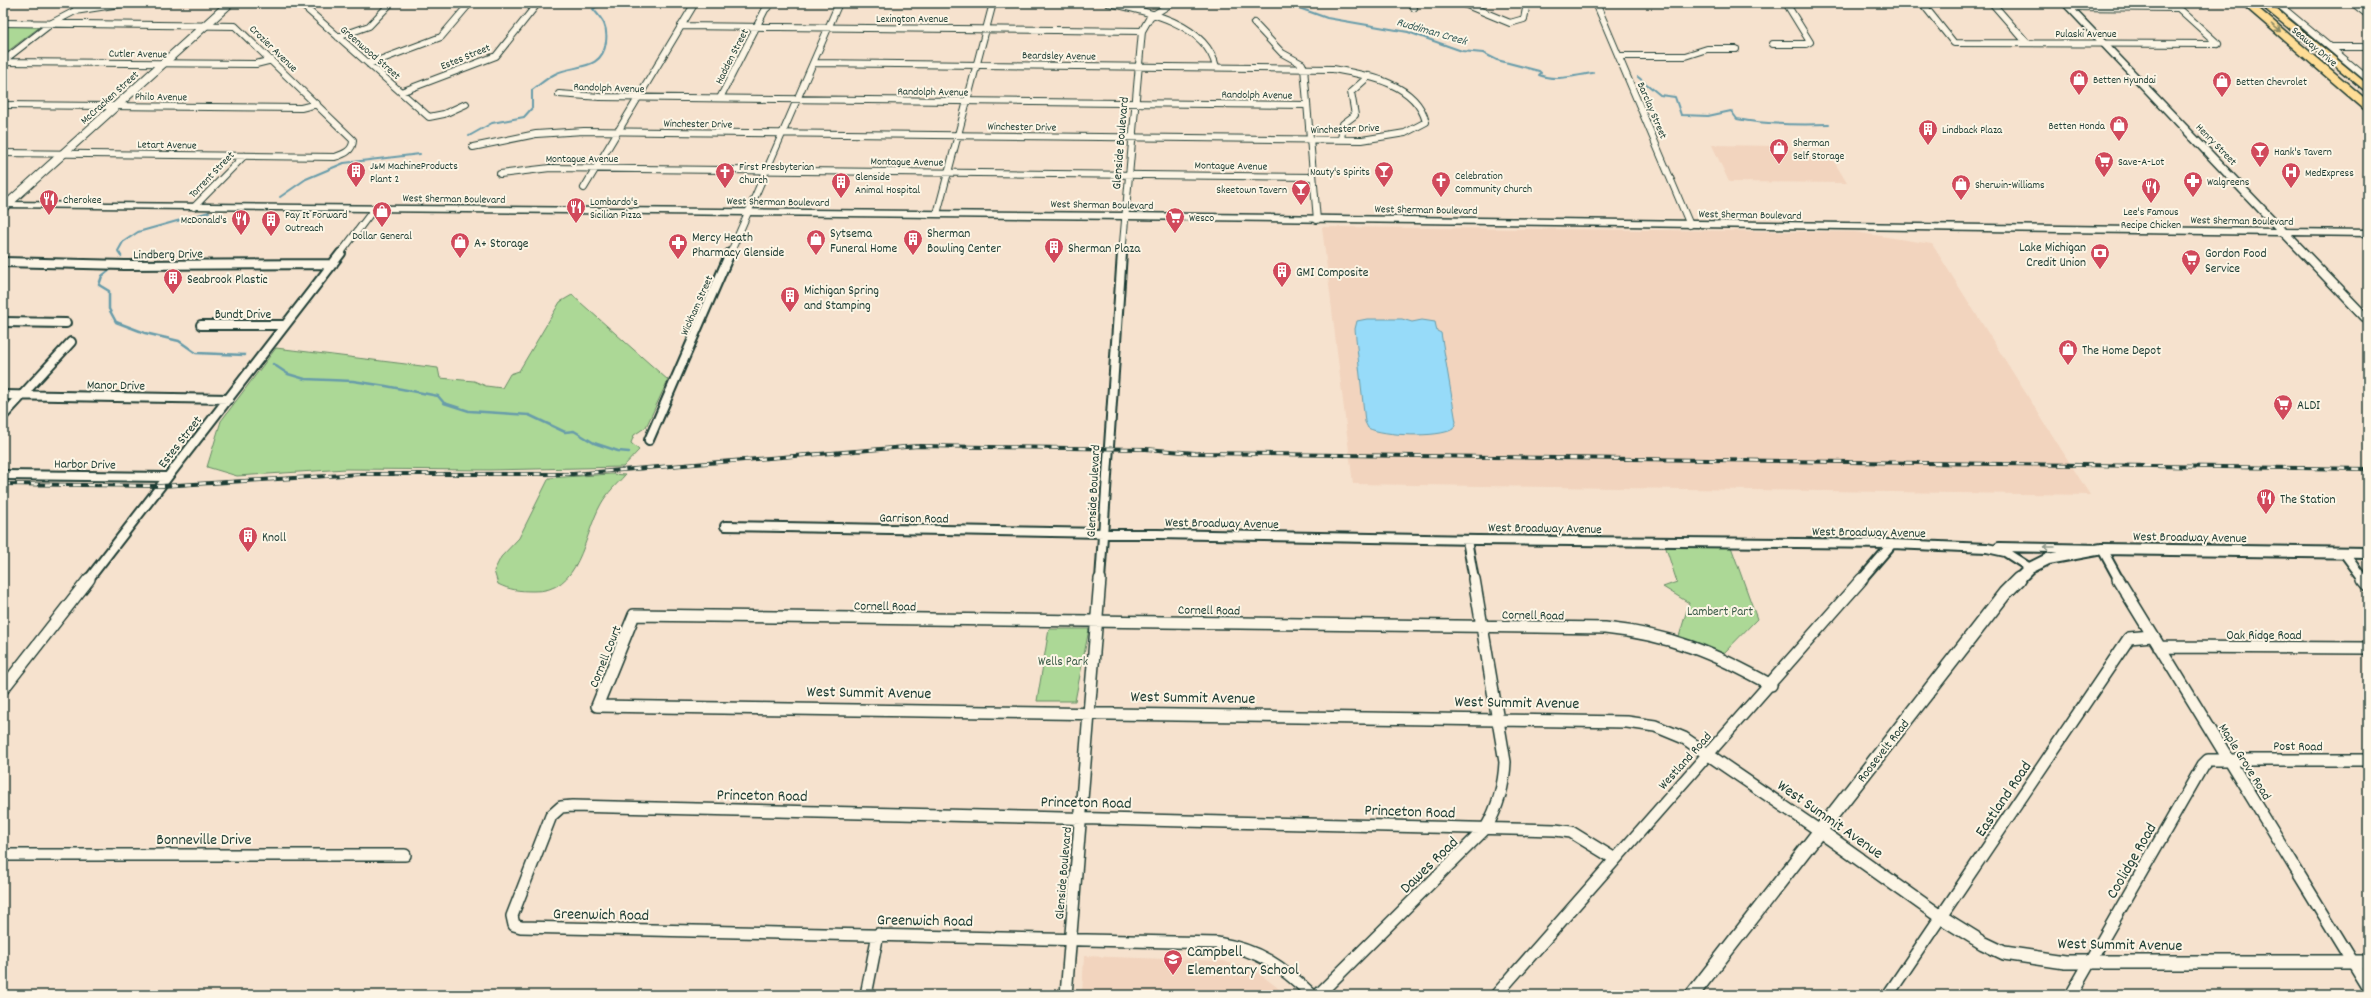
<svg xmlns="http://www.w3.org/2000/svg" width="2371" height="998" font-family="Dekko,sans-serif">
<rect width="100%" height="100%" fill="#f6e2ce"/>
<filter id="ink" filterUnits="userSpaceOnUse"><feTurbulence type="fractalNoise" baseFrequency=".025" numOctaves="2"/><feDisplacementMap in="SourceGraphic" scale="8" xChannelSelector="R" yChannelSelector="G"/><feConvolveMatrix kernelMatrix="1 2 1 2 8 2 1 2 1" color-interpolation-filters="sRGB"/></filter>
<g filter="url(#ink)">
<path fill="#f2d4be" d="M1712 145 1779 146 1802 153 1832 158 1847 183 1729 182Z
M1322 227 1855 232 1932 244 2090 495 1353 484Z
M1084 956 1223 961 1256 971 1287 995H1082Z"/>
<path fill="#acd896" stroke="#668a65" d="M3 26H41L3 55Z
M572 295 668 380 646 427 634 435 631 443 639 450 623 467 490 470 346 469 237 476 207 467 221 421 276 348 438 368 440 378 474 381 486 386 502 388 510 374 519 371 560 302Z
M611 474 625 475C617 484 607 493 601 504 583 536 581 593 533 591 519 591 510 590 498 584L494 571 501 557 519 538 549 478Z
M1664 542 1730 544 1757 619 1721 656 1678 640 1689 603 1663 587 1677 582Z
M1049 629H1089L1075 701H1037Z"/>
<path fill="#97dbf9" stroke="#679caa" d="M1367 319H1402L1412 322 1422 320 1435 322 1437 331 1441 333 1456 422 1453 429C1439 438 1383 436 1368 428L1365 422 1355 329 1357 321Z"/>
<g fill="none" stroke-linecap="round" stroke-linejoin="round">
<path stroke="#679caa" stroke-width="2" d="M1285 3 1327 18 1408 32 1462 51 1483 53 1497 60 1539 71 1541 73 1539 75C1556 82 1576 75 1593 73
M1638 77 1660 95 1675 97 1681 115 1708 116 1731 111 1737 119C1767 125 1798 125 1829 124
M469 136 492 123 524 117 532 108V90C539 85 547 78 555 74 574 64 602 72 606 42 608 26 603 20 593 9L603 3
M280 197 306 179 344 163 420 154
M120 254 118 251 123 242 138 232 209 212"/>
<path stroke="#679caa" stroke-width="2.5" d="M119 253 121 256
M111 269 102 276 99 285 109 291V309L116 322 145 333 179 341 196 353 245 355
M273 364 288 374 305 379 353 381 386 386 438 396 444 403 469 411 529 415 565 432 574 431 594 443 618 451 629 452"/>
<defs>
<path id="minor-far2" d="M300 3 429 117 444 114 466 104
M1108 3C1146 11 1206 23 1216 67
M1410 3 1414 8
M1462 3 1510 23 1524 19 1527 3
M1596 3 1690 225
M1922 3 1954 43 2218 44
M1992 3 2027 43
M2277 3 2368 79
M2353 3 2368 15
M2174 4 2218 44
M2069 7 2179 8
M75 11 126 3
M3 23 235 26 353 140C353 151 344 154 335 157L3 153
M1254 23 1282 53 1302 64 1304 68
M681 26 1142 31
M338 37 369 26 391 3
M1773 44H1806L1810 42 1786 3
M2330 47H2368
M1619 56H1685L1707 49H1736
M3 61 52 23 75 11 78 3
M3 62 256 64 272 60
M369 64 441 37 470 3
M1304 68 1317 220
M401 92 496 56 538 3
M559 94 600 97 1307 105
M720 98 765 10 772 3
M3 105 301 108 317 104
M1341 140 1343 124 1355 115 1351 92 1369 76
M473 147 536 134 584 131 1362 140 1405 133 1426 122C1416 83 1367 75 1333 69L813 63
M500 174 550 168 1313 177
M584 188 695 3
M194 207 244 156
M937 214 993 3
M340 254 374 209
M730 254 839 3
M1122 254 1142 31 1150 17 1172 3"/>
<path id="minor-far1" d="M3 262 125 265 333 264
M3 322 66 323
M201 325H285
M3 395 229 399
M3 416 71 342
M649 440 730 253
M3 475 167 477
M725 526 1477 540 1892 544 1987 548 2005 552 2030 568
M1467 540 1474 580
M1999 547 2102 549 2119 580
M2344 553 2364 580
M88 580 341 253
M1100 580 1122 253
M1861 580 1892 544"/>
<path id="minor" d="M2118 579 2368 987
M2363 579 2368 585
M2159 647 2368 648
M1771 685C1714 653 1671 635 1605 628L634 615 597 706 1627 722 1655 726 1684 738 1820 831
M3 689 89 579
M3 855H405
M866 995 878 934
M1066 995 1100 579
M1312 995C1282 966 1259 950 1217 943L521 927 514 925 512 916 551 816 561 807 572 806 1555 830 1571 832 1615 859
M1318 995 1486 828C1498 807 1504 786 1505 762L1474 579
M1496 995 1862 579
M1888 995 2129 638 2152 636
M2071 995 2203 765 2208 760H2368"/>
<path id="tertiary-far2" d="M3 208 230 3"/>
<path id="tertiary-far1" d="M2018 580 2030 568 2048 559 2102 549 2368 553"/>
<path id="tertiary" d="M1820 831 1941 917 1983 943 2004 953 2065 962H2368
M1692 995 2005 593 2019 579"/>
<path id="secondary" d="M2061 3H2069L2286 229 2368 230V236L2292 235 2368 314V323L2364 322 2281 235 1125 219 3 207V203L6 202 1125 213 2275 229Z"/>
<path id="trunk" d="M2241 3H2252L2368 101V110L2364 109Z
M2258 3H2269L2368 85V93Z"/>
</defs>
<use href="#minor-far2" stroke="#1f3d34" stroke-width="8"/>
<use href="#minor-far1" stroke="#1f3d34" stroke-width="12"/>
<use href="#minor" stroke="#1f3d34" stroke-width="14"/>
<use href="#tertiary-far2" stroke="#1f3d34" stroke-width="10"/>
<use href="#tertiary-far1" stroke="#1f3d34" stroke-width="14"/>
<use href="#tertiary" stroke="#1f3d34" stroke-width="16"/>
<use href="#secondary" stroke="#1f3d34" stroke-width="3"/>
<use href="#trunk" stroke="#1f3d34" stroke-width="3"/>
<use href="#minor-far2" stroke="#fcf5e5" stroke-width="6"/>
<use href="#minor-far1" stroke="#fcf5e5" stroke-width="8"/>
<use href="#minor" stroke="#fcf5e5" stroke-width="11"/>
<use href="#tertiary-far2" stroke="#fcf5e5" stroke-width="8"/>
<use href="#tertiary-far1" stroke="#fcf5e5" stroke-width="10"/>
<use href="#tertiary" stroke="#fcf5e5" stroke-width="13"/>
<use href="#secondary" fill="#fcf5e5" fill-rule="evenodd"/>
<use href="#trunk" fill="#ffdd96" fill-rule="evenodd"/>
<defs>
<path id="rail" d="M3 484 161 486 360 474H573L918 446 1146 449 1195 453 2368 469"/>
</defs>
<use href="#rail" stroke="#1f3d34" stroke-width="4"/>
<use href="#rail" stroke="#fcf5e5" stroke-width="2.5" stroke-dasharray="7" stroke-linecap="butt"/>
</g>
<defs><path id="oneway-shaft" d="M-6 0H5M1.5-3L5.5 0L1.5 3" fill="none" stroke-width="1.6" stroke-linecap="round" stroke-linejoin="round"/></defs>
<use stroke="#8f8d65" href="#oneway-shaft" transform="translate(2276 28) rotate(40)"/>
<use stroke="#8e998c" href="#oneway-shaft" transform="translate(2049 547) rotate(-180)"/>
</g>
<defs>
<symbol id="shop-pin" viewBox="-11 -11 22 30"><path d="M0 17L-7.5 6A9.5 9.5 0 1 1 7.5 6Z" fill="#d1495b" stroke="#fcf5e5"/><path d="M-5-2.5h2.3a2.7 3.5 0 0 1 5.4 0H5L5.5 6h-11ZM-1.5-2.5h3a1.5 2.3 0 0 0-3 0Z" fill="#fff"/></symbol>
<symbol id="building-pin" viewBox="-11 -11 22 30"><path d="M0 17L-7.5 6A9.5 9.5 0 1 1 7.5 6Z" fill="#d1495b" stroke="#fcf5e5"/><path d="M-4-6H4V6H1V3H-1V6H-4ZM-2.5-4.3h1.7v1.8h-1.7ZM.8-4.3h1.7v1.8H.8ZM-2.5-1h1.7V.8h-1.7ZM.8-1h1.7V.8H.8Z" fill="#fff"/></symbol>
<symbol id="bar-pin" viewBox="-11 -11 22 30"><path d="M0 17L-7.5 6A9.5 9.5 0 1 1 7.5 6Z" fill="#d1495b" stroke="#fcf5e5"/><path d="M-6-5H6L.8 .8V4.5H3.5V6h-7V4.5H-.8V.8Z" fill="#fff"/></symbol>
<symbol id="supermarket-pin" viewBox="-11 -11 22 30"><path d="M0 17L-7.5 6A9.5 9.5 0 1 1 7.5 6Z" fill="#d1495b" stroke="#fcf5e5"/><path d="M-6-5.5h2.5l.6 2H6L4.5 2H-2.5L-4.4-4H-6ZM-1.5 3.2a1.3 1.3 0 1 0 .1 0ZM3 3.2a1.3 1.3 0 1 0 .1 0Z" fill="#fff"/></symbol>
<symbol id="church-pin" viewBox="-11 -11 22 30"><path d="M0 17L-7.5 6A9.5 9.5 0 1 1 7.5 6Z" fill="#d1495b" stroke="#fcf5e5"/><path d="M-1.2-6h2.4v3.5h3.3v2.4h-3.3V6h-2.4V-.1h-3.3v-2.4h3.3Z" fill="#fff"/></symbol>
<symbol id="hospital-pin" viewBox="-11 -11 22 30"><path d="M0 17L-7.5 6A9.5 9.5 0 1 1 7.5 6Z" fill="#d1495b" stroke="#fcf5e5"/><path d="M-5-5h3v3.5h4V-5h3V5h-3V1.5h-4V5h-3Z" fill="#fff"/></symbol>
<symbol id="pharmacy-pin" viewBox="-11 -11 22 30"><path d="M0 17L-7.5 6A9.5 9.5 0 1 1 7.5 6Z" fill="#d1495b" stroke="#fcf5e5"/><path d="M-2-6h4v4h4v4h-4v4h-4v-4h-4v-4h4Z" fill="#fff"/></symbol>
<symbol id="restaurant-pin" viewBox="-11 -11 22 30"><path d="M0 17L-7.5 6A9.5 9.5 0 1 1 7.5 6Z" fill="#d1495b" stroke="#fcf5e5"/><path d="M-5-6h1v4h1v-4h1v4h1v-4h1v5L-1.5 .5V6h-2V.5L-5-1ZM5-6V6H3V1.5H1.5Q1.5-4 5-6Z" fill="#fff"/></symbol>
<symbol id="bank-pin" viewBox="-11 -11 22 30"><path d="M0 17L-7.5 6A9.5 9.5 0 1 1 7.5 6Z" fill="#d1495b" stroke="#fcf5e5"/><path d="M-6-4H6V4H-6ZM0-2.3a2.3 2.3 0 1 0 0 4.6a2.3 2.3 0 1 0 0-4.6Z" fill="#fff"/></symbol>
<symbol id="school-pin" viewBox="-11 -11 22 30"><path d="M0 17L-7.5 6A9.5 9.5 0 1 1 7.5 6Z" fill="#d1495b" stroke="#fcf5e5"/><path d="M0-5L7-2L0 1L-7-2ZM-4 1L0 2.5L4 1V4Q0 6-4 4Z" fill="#fff"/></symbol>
</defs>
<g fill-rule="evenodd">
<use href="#shop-pin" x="2068" y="68" width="22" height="30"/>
<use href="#shop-pin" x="2211" y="70" width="22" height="30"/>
<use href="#shop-pin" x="2108" y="114" width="22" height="30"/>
<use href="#building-pin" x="1917" y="118" width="22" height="30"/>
<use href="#shop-pin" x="1768" y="137" width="22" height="30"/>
<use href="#bar-pin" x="2249" y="140" width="22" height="30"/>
<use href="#supermarket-pin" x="2093" y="150" width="22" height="30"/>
<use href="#building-pin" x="345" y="160" width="22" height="30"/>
<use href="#bar-pin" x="1373" y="160" width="22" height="30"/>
<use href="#church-pin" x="714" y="161" width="22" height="30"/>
<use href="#hospital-pin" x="2280" y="161" width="22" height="30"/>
<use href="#church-pin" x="1430" y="170" width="22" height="30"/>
<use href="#pharmacy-pin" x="2182" y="170" width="22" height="30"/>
<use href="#building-pin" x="830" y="171" width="22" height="30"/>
<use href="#shop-pin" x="1950" y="173" width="22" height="30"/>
<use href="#restaurant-pin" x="2140" y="176" width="22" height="30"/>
<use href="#bar-pin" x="1290" y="178" width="22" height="30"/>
<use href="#restaurant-pin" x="38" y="188" width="22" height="30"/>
<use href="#restaurant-pin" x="565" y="196" width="22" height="30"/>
<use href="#shop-pin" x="371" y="200" width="22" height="30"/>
<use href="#supermarket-pin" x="1164" y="206" width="22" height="30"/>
<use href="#restaurant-pin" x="230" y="208" width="22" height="30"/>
<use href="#building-pin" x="260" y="209" width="22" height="30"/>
<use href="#shop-pin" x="805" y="228" width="22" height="30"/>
<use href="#building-pin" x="902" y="228" width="22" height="30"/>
<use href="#shop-pin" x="449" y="231" width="22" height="30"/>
<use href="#pharmacy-pin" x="667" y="232" width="22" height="30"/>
<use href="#building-pin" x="1043" y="236" width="22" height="30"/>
<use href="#bank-pin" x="2089" y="242" width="22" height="30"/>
<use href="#supermarket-pin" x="2180" y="248" width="22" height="30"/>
<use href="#building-pin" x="1271" y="260" width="22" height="30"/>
<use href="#building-pin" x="162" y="267" width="22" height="30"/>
<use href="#building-pin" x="779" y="285" width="22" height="30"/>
<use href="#shop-pin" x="2057" y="338" width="22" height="30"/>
<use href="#supermarket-pin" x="2272" y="393" width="22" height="30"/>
<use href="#restaurant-pin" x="2255" y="487" width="22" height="30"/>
<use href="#building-pin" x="237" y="525" width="22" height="30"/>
<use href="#school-pin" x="1162" y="948" width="22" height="30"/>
</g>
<g text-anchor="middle" stroke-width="4" stroke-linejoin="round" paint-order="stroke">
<g font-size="11" fill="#1f3d34" stroke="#fcf5e5">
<text x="912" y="22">Lexington Avenue</text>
<text x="2086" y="37">Pulaski Avenue</text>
<text transform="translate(2315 46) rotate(40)" y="4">Seaway Drive</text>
<text transform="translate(274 48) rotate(44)" y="4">Crozier Avenue</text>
<text transform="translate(371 52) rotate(41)" y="4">Greenwood Street</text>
<text transform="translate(138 53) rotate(1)" y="4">Cutler Avenue</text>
<text transform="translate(1059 55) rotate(1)" y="4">Beardsley Avenue</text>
<text transform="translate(465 56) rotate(-22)" y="4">Estes Street</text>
<text transform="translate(731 56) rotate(-63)" y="4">Hadden Street</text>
<text transform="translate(609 87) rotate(2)" y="4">Randolph Avenue</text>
<text transform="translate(933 91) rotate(1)" y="4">Randolph Avenue</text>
<text transform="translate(1257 94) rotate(1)" y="4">Randolph Avenue</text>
<text transform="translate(161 96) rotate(1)" y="4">Philo Avenue</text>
<text transform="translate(109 97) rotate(-42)" y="4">McCracken Street</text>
<text transform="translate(1653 110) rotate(67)" y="4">Barclay Street</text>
<text transform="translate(698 123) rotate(1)" y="4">Winchester Drive</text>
<text transform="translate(1022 126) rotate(1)" y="4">Winchester Drive</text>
<text transform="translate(1345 128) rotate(-2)" y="4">Winchester Drive</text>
<text transform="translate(167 144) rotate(1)" y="4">Letart Avenue</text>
<text transform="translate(2217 144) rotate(46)" y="4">Henry Street</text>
<text x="582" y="162">Montague Avenue</text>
<text transform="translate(907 161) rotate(1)" y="4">Montague Avenue</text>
<text transform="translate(1231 165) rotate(1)" y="4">Montague Avenue</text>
<text transform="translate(211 174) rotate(-46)" y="4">Torrent Street</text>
<text transform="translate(454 198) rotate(1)" y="4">West Sherman Boulevard</text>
<text transform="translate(778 201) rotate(1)" y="4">West Sherman Boulevard</text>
<text transform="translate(1102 204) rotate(1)" y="4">West Sherman Boulevard</text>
<text transform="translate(1426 209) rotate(1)" y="4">West Sherman Boulevard</text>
<text transform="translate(1750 214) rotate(1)" y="4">West Sherman Boulevard</text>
<text transform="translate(2242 220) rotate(1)" y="4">West Sherman Boulevard</text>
<text transform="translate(696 305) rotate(-66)" y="4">Wickham Street</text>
</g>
<g font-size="11" fill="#1f3d34" stroke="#fcf5e5" text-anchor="start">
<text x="2093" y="83">Betten Hyundai</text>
<text x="2236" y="85">Betten Chevrolet</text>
<text x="2105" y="129" text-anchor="end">Betten Honda</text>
<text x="1942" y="133">Lindback Plaza</text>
<text x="1793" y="146">Sherman<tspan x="1793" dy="13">Self Storage</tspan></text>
<text x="2274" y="155">Hank's Tavern</text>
<text x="2118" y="165">Save-A-Lot</text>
<text x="370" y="169">J&amp;M MachineProducts<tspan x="370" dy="13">Plant 2</tspan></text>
<text x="739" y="170">First Presbyterian<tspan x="739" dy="13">Church</tspan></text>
<text x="1370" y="175" text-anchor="end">Nauty's Spirits</text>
<text x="2305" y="176">MedExpress</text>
<text x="1455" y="179">Celebration<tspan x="1455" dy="13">Community Church</tspan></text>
<text x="855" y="180">Glenside<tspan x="855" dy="13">Animal Hospital</tspan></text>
<text x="2207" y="185">Walgreens</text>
<text x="1975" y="188">Sherwin-Williams</text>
<text x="1287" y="193" text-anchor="end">Skeetown Tavern</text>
<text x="63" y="203">Cherokee</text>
<text x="590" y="205">Lombardo's<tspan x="590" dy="13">Sicilian Pizza</tspan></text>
<text x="2151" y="215" text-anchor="middle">Lee's Famous<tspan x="2151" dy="13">Recipe Chicken</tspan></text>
<text x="285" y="218">Pay It Forward<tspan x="285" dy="13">Outreach</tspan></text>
<text x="1189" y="221">Wesco</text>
<text x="227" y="223" text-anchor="end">McDonald's</text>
<text x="382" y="239" text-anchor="middle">Dollar General</text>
</g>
<g font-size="12" font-style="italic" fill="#375d5b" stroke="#fcf5e5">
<text transform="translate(1432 31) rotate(16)" y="4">Ruddiman Creek</text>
</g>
<g font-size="13" fill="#1f3d34" stroke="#fcf5e5">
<text transform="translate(1119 143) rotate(-85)" y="5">Glenside Boulevard</text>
<text transform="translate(168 253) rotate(-1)" y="5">Lindberg Drive</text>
<text x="243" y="318">Bundt Drive</text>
<text transform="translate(116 384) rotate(1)" y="5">Manor Drive</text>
<text transform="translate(179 441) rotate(-52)" y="5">Estes Street</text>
<text transform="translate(85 463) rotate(1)" y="5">Harbor Drive</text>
<text transform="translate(1092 491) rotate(-87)" y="5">Glenside Boulevard</text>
<text transform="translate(914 517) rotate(1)" y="5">Garrison Road</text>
<text transform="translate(1222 522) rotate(1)" y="5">West Broadway Avenue</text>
<text transform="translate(1545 527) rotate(1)" y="5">West Broadway Avenue</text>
<text transform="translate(1869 531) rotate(1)" y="5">West Broadway Avenue</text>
<text transform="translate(2190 536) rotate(1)" y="5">West Broadway Avenue</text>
<text transform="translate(885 605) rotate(1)" y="5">Cornell Road</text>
<text transform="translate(1209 609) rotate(1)" y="5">Cornell Road</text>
<text transform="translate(1533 614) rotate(1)" y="5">Cornell Road</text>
<text x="2264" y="639">Oak Ridge Road</text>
<text transform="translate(604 656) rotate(-68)" y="5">Cornell Court</text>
<text transform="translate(2298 745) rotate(1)" y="5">Post Road</text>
<text transform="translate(1882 750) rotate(-52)" y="5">Roosevelt Road</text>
<text transform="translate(1684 760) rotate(-48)" y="5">Westland Road</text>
<text transform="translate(2246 761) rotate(58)" y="5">Maple Grove Road</text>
<text transform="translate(1062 873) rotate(-85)" y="5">Glenside Boulevard</text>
</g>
<g font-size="13" fill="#1f3d34" stroke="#fcf5e5" text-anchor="start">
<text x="830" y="237">Sytsema<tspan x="830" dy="15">Funeral Home</tspan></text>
<text x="927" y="237">Sherman<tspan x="927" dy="15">Bowling Center</tspan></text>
<text x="692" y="241">Mercy Heath<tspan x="692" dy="15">Pharmacy Glenside</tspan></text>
<text x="474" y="247">A+ Storage</text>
<text x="2086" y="251" text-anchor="end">Lake Michigan<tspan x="2086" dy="15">Credit Union</tspan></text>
<text x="1068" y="252">Sherman Plaza</text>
<text x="2205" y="257">Gordon Food<tspan x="2205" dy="15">Service</tspan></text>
<text x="1296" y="276">GMI Composite</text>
<text x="187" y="283">Seabrook Plastic</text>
<text x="804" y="294">Michigan Spring<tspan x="804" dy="15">and Stamping</tspan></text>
<text x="2082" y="354">The Home Depot</text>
<text x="2297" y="409">ALDI</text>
<text x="2280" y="503">The Station</text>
<text x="262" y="541">Knoll</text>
</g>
<g font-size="13" fill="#3b5c48" stroke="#fcf5e5">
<text x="1720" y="615">Lambert Part</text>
<text x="1063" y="665">Wells Park</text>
</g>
<g font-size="16" fill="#1f3d34" stroke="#fcf5e5">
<text transform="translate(869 691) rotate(1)" y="6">West Summit Avenue</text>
<text transform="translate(1193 696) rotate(1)" y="6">West Summit Avenue</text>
<text transform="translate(1517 701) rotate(1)" y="6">West Summit Avenue</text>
<text transform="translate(762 794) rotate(1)" y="6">Princeton Road</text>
<text transform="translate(2002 798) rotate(-56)" y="6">Eastland Road</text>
<text transform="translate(1086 801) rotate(1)" y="6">Princeton Road</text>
<text transform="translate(1410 810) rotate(2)" y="6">Princeton Road</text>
<text transform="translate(1831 818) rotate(35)" y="6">West Summit Avenue</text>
<text x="204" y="844">Bonneville Drive</text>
<text transform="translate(2130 860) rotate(-60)" y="6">Coolidge Road</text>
<text transform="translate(1428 864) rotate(-44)" y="6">Dawes Road</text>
<text transform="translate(601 913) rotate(1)" y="6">Greenwich Road</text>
<text transform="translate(925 919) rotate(1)" y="6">Greenwich Road</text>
<text transform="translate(2120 943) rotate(1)" y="6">West Summit Avenue</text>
</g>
<g font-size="16" fill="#1f3d34" stroke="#fcf5e5" text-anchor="start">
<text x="1187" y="956">Campbell<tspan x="1187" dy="18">Elementary School</tspan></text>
</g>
</g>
<rect width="2371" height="998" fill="none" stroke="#fcf5e5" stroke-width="16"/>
<rect x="8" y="8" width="2355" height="982" fill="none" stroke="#1f3d34" stroke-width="1.5" filter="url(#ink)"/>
</svg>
